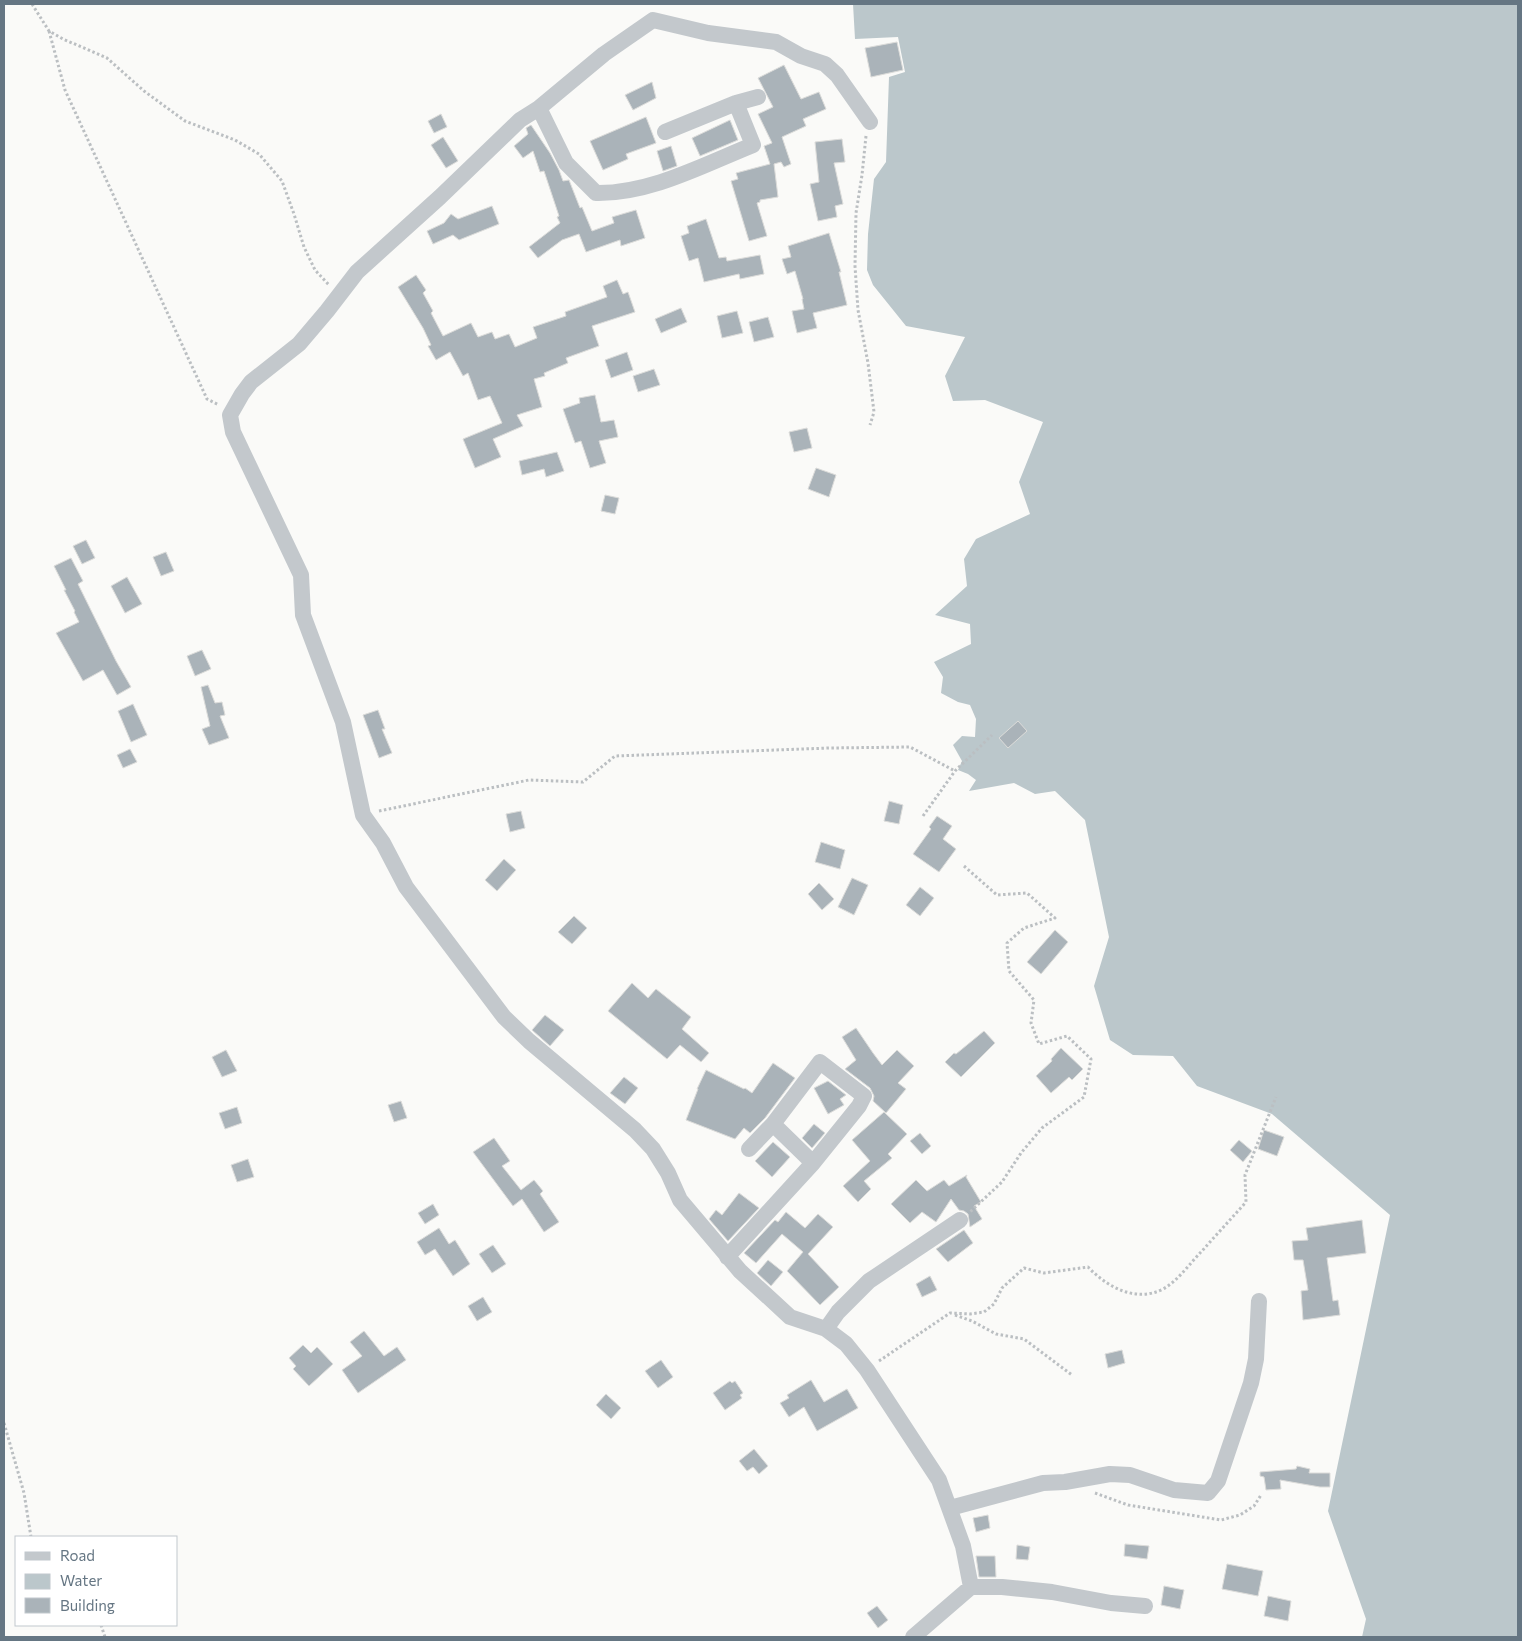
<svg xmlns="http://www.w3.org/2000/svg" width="1522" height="1641" font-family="Commissioner,sans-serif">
<rect width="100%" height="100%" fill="#fafaf8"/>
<path fill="#bbc7cb" d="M853 4H1518V1637H1362L1366 1619 1328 1511 1390 1215 1272 1114 1197 1086 1173 1056 1133 1055 1110 1040 1094 986 1109 937 1085 820 1055 791 1035 794 1014 783 969 791 976 780 968 774 958 770 962 761 953 745 962 736 975 737 976 719 970 705 958 702 941 693 943 677 934 662 971 644 970 624 935 615 967 586 964 559 976 539 1030 514 1019 482 1043 422 985 400 953 401 945 376 965 337 906 326 873 285 867 270 868 234 874 179 886 162 889 77 905 72 898 37 855 39Z"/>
<path fill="#aab3b9" stroke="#dcdcda" d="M897 42 903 70 871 77 865 48Z
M784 65 801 99 819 92 826 109 803 119 806 126 782 137 791 164 784 167 781 162 774 164 778 197 760 200V202L757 203 767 236 749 241 731 181 738 179 736 173 770 164 764 146 772 143 758 114 773 107 758 78Z
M652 82 656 98 633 110 625 95Z
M441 114 447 127 434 133 428 121Z
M646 117 656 143 626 154 628 159 603 170 590 141Z
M730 120 738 140 700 156 692 138Z
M531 125 550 153 559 170 563 181 569 180 580 208 582 207 592 231 614 223 612 217 636 210 645 238 621 246 620 240 586 252 579 234 562 240 538 258 529 247 560 223 557 217 559 216 544 171 540 172 533 151 523 158 514 146 528 134 526 128Z
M443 137 458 161 446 168 431 145Z
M842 139 845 162 834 163 843 204 835 206 837 217 818 221 810 184 819 182 815 142Z
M671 146 677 166 663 171 657 151Z
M492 206 499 224 459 240 453 235 433 244 427 231 444 223 451 214 458 219Z
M706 219 719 258 726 257 727 261 760 255 764 274 740 279 739 274 704 282 698 258 689 261 681 236 689 233 687 226Z
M829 233 841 272H839L847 305 813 313 817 328 797 333 792 311 804 309 802 299H803L795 271 787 274 782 259 791 257 788 246Z
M416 275 426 290 423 293 433 311 431 313 443 336 471 323 478 337 492 332 495 339 509 334 515 347 537 338 533 327 566 316 565 312 607 297 603 286 617 280 623 294 628 292 635 312 592 326 599 346 566 358 568 363 544 373 545 376 534 379 542 407 517 415 523 426 493 439 501 457 475 468 463 439 502 423 490 396 478 400 468 373 463 376 450 352 436 360 428 346 431 345 423 328 398 287Z
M681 308 687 322 661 333 655 319Z
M737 311 743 333 722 338 717 316Z
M768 317 774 337 754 342 749 322Z
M627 352 633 370 611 378 605 360Z
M654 369 660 385 638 392 633 376Z
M595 395 601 422 614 420 618 437 599 441 606 463 590 468 581 441 575 443 563 409 580 403 579 398Z
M807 428 812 448 794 452 789 432Z
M557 452 564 471 546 477 544 469 522 475 519 461Z
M816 468 836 475 829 497 808 489Z
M605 495 619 498 615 514 601 511Z
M86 540 95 558 82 564 73 546Z
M166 552 174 571 161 576 153 557Z
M71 558 83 581 78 584 116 661 131 687 117 695 103 670 83 681 56 633 79 622 74 612 75 611 64 590H66L54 566Z
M127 577 142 604 125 613 111 586Z
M202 650 211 669 195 676 187 656Z
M208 685 215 703 222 702 225 715 220 716 229 738 209 745 202 729 210 726 201 687Z
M133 704 147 735 131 742 118 711Z
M378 710 385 729H382L392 753 379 758 363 715Z
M1018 721 1027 731 1008 748 999 738Z
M130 749 137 762 123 768 117 755Z
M889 801 903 805 899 824 884 821Z
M521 811 525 828 510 832 506 814Z
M937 816 952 826 943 839 956 849 939 872 913 854 931 829 929 827Z
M821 842 845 850 840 869 815 862Z
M504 859 516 870 497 891 485 880Z
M852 878 868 885 854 915 838 907Z
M819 883 834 899 822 910 808 894Z
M920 887 934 898 920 916 906 905Z
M574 916 587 928 572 944 558 932Z
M1055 930 1068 942 1041 974 1027 962Z
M632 983 648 998 656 989 691 1017 682 1029 709 1053 701 1062 680 1045 667 1059 608 1011Z
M545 1015 564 1030 550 1046 532 1030Z
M856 1028 873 1053 882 1065 897 1050 914 1066 898 1083 906 1089 886 1113 873 1101 874 1096 870 1088 845 1069 856 1060 842 1037Z
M984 1031 995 1043 961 1077 945 1062 954 1053 956 1054Z
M1061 1048 1083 1069 1072 1080 1069 1077 1051 1093 1036 1076 1052 1061 1051 1059Z
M226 1050 237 1071 222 1077 212 1057Z
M773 1063 795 1078 765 1118 750 1133 744 1128 735 1139 686 1120 698 1089H697L706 1070 744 1089 745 1088 752 1093Z
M624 1077 638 1088 625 1104 610 1093Z
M828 1081 846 1095 840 1099 844 1105 828 1114 814 1088Z
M401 1101 407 1118 394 1122 388 1105Z
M237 1107 242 1123 225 1129 219 1113Z
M884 1112 907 1134 888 1154 892 1158 864 1181 871 1189 858 1202 843 1186 870 1161 852 1140Z
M814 1124 825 1133 812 1148 802 1138Z
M1264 1130 1284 1137 1277 1156 1258 1149Z
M920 1133 931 1146 922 1154 910 1141Z
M494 1138 510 1161 502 1166 521 1190 534 1180 543 1191 540 1194 559 1222 544 1232 522 1199 513 1206 473 1152Z
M1239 1140 1252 1151 1243 1162 1230 1150Z
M773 1142 790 1157 772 1177 755 1161Z
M248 1159 254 1177 237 1182 231 1165Z
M967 1175 966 1177 981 1202 974 1206 982 1219 970 1227 968 1214 964 1211 959 1210 951 1199 936 1222 922 1212 910 1223 891 1204 916 1180 927 1191 944 1180 949 1186Z
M739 1193 759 1208 728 1241 709 1219 716 1210 722 1215Z
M433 1204 439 1215 425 1224 418 1213Z
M786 1212 805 1228 818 1214 833 1227 808 1254 839 1287 820 1305 787 1271 803 1252 782 1234 756 1263 744 1253 775 1220 778 1222Z
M1362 1220 1366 1253 1327 1258 1333 1301 1338 1300 1340 1315 1303 1320 1301 1291 1308 1290 1303 1260H1294L1292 1241 1308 1240 1306 1228Z
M439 1228 449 1244 455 1240 470 1264 453 1276 435 1249 425 1255 417 1242Z
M964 1230 973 1243 948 1262 936 1249Z
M493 1245 506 1264 492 1273 479 1254Z
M768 1260 783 1272 771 1286 757 1273Z
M930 1276 937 1290 922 1297 916 1284Z
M483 1297 492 1312 477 1321 468 1306Z
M364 1331 384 1356 397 1347 406 1360 358 1393 342 1370 362 1356 350 1342Z
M303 1345 311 1353 317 1347 333 1364 309 1386 293 1369 296 1366 289 1358Z
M1122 1350 1125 1363 1108 1368 1105 1354Z
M661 1360 673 1377 658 1388 645 1371Z
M811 1380 824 1402 847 1389 858 1408 817 1431 804 1407 789 1417 780 1403 789 1398 787 1395Z
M730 1381 732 1383 735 1381 743 1393 740 1395 742 1398 725 1410 713 1393Z
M606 1394 621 1408 611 1419 596 1405Z
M754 1449 768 1466 759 1474 753 1467 747 1471 739 1461Z
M1297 1466 1310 1469 1309 1473H1330V1487H1320L1280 1480 1281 1489 1266 1490 1264 1477 1260 1476V1472L1296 1469Z
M988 1515 990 1528 976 1532 973 1518Z
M1125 1544 1149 1546 1147 1559 1124 1556Z
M1017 1545 1030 1547 1028 1560 1016 1559Z
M976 1556H995L996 1577H979Z
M1227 1564 1263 1571 1258 1596 1222 1589Z
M1164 1586 1184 1590 1180 1609 1161 1605Z
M1268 1596 1291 1601 1288 1621 1264 1616Z
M877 1606 888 1620 878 1628 867 1613Z"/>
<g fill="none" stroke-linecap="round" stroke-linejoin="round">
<path stroke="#bbbfc2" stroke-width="3" stroke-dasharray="2.5 2.5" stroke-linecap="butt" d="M32 4 49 31 63 39 107 58 144 91 185 121 235 140 259 154 282 181 294 214 304 247 315 270 329 285
M49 31 65 90 207 399 219 405
M866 136 862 175 856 213 855 266 858 310 868 363 874 412 870 425
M379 811 529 780 583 782 615 756 829 748 910 747 955 771
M923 816 955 771 992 735
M964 866 997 895 1027 893 1055 918 1024 928 1007 943 1009 971 1034 1000 1031 1023 1039 1044 1067 1036 1091 1059 1084 1097 1042 1128 1021 1153 1002 1182 970 1212
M955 1315 972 1321 996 1334 1024 1339 1072 1375
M879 1361 950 1313 970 1314 984 1312 994 1304 1002 1288 1024 1268 1044 1273 1088 1267C1107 1287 1136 1303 1163 1289 1178 1281 1190 1263 1202 1251 1216 1235 1231 1219 1246 1202L1245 1175 1276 1097
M4 1423 24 1493 31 1537
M1095 1493 1128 1505 1221 1520 1240 1515 1254 1506 1261 1495
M101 1625 105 1637"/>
<path stroke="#c3c8cc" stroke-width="16" d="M736 103 753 145C703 165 650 194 596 193L566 163 539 108 520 120 440 197 357 272 327 311 299 344 251 382 242 394 230 415 233 432 301 575 303 615 343 722 363 815 383 843 406 887 504 1017 529 1041 635 1130 653 1149 668 1173 680 1200 740 1271 790 1317 826 1329 846 1344 867 1370 939 1480 963 1546 971 1587 913 1637
M539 108 604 54 653 20 708 33 776 42 801 56 825 64 837 75 870 122
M665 132 736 103 758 97
M773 1124 813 1163
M727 1257 813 1163 859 1106 864 1096 820 1062 773 1124 749 1149
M826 1329 838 1312 869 1281 960 1220
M950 1508 1043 1483 1065 1482 1110 1474 1130 1475 1174 1490 1208 1493 1218 1481 1251 1383 1256 1359 1259 1301
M971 1587H1002L1052 1592 1111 1603 1145 1606"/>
</g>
<rect width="1522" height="1641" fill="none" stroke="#657683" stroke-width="10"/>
<rect x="15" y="1536" width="162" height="90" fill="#ffffff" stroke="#c1c8cd"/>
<rect x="25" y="1552" width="25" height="8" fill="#c3c8cc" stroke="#c1c8cd"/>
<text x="60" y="1561" font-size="15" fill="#657683">Road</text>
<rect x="25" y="1574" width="25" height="15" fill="#bbc7cb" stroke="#c1c8cd"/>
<text x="60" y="1586" font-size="15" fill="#657683">Water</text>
<rect x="25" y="1598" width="25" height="15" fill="#aab3b9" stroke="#c1c8cd"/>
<text x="60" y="1611" font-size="15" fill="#657683">Building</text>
</svg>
